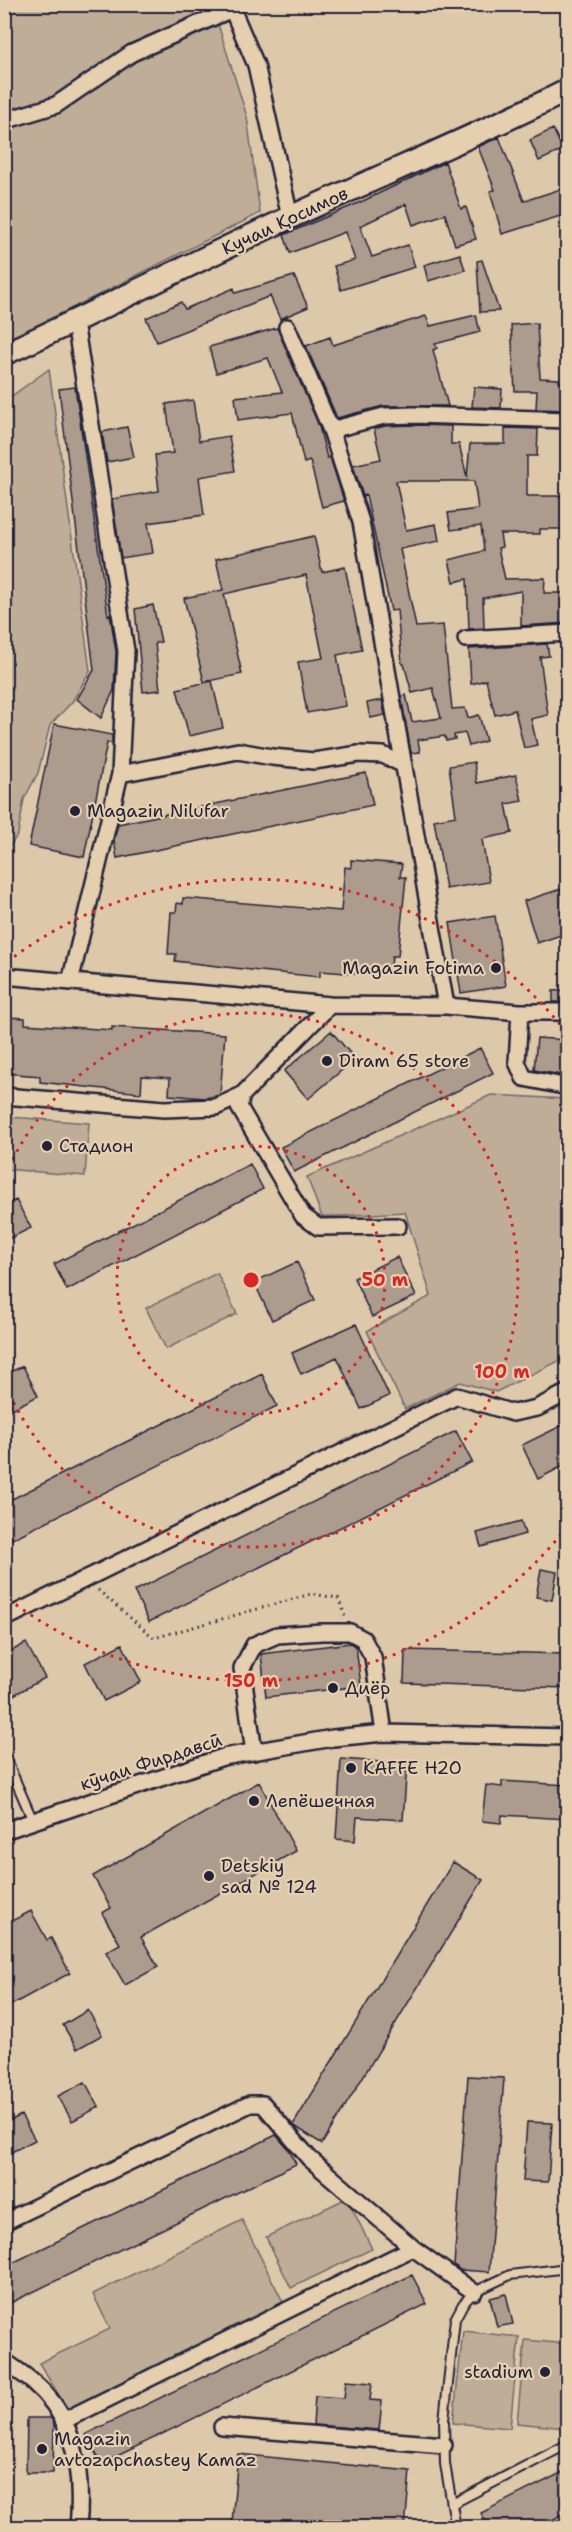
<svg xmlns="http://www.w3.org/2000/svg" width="572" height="2532" font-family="'Shantell Sans',sans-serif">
<rect width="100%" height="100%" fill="#dec8aa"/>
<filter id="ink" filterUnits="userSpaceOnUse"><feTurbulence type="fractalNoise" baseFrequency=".0167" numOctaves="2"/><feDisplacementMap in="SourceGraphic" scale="12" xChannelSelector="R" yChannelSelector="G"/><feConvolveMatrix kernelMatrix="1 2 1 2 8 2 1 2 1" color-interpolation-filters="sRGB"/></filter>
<g filter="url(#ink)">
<path fill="#bfad98" stroke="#70686a" stroke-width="1.5" d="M5 5H212L247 117 260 213 5 342Z
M49 369 90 671 72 702 50 725 38 773 24 799 18 834 5 854V401Z
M491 1095 567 1099V1357L496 1392 460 1382 405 1409 367 1331 431 1296 405 1212 322 1217 307 1177Z
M10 1117 89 1123 85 1176 5 1169Z
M217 1273 237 1314 166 1349 146 1308Z
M347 2198 372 2249 291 2288 266 2237Z
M242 2220 283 2302 68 2410 39 2363 110 2329 93 2294Z
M463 2331 519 2337 510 2428 453 2423Z
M525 2340 567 2344 568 2400 565 2428 517 2423Z"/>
<path fill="#ad9c8d" stroke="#22223b" stroke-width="1.5" d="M553 129 563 150 539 161 530 140Z
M499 137 524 201 567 187V214L502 234 490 191 495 190 478 147Z
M445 162 461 209 466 207 476 239 455 245 445 214 413 225 406 204 360 226 372 257 408 245 415 267 341 290 334 266 355 260 345 232 290 253 284 235 363 201Z
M460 254 465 270 428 281 424 265Z
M482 260 499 311 480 312 477 261Z
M294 276 308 307 280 319 270 296 157 342 146 318 181 302 185 309 234 288 235 293Z
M476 315 480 332 435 344 437 348 433 350 448 406H383L337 418 306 346 330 337 333 345 426 316 430 326Z
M537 323 540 378 559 379V382H567V410L536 409 537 391H515L511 325Z
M277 328 319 426 327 458 330 457 344 501 322 507 310 461 304 463 292 413 238 420 235 397 282 392 268 358 216 373 209 347Z
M75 387 108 615 110 614 116 652 114 690 101 718 77 699 94 670 59 389Z
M474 387 502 389 501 408 472 407Z
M193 400 199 441 229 436 235 471 199 477 204 515 148 523 153 553 121 558 112 499 159 491 155 455 173 453 166 404Z
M414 425 451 426V444H459L467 477 470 444H505V428L538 429 537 456H527V496H567V529H540V534H500L502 547 498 548 505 579 545 578 544 593H567V623L521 626V591L483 598 484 628 469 629 467 579 454 582 449 560 484 551 481 526 451 530 448 513 478 509 474 481H396L406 530 436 524 439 541 400 549 416 627 443 625 452 709 465 708 468 718 479 715 486 741 469 746 465 733 454 735 455 739 446 741 445 736 418 740 420 752 411 753 401 696 406 695 412 722 441 718 433 688 412 693 404 664H402L397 610 391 611 366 495 363 496 353 465 381 459 374 429 385 426Z
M127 427 134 457 107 462 102 432Z
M314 536 322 572 345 567 362 650 337 655 346 706 307 713 298 662 323 658 306 575 224 594 242 674 204 682 184 598 223 590 216 559Z
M153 605 161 642 155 643 160 690 143 692 135 609Z
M547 644 549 656 540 657 548 715 531 719 537 745 524 748 515 710 495 715 486 680 471 684 469 649Z
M212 681 223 728 189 736 177 689Z
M382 700 385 715 370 718 367 703Z
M54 724 112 735V743H107L84 857 29 846Z
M474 762 477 783 516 775 522 801 506 804 512 833 482 839 489 882 446 889 434 820 456 816 449 766Z
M366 773 373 805 117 858 114 840 118 824Z
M351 860 402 864 400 877H406L398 956H392L391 966 373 975 320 971V977L260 971 175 961 176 954H168L171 912H176L177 903 183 904V898L341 911 345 867 351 868Z
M567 887V933L537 943 524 901Z
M495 916 506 986 461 993 450 923Z
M567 990V1002H553V991Z
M4 1017 25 1018V1024L112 1030V1027L225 1034 220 1095 205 1098 169 1095 170 1078 142 1076 141 1093 40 1082V1076L4 1073Z
M331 1031 355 1059 308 1099 284 1071Z
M537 1038 567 1040V1076L534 1070Z
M480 1048 493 1073 294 1172 281 1147Z
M250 1164 263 1189 67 1290 54 1264Z
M16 1200 31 1228 4 1241V1206Z
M397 1257 416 1296 372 1317 354 1278Z
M297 1262 315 1300 272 1320 254 1282Z
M356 1324 389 1396 361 1409 337 1357 301 1374 292 1353Z
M23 1366 38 1396 4 1413V1375Z
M262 1374 277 1406 4 1543V1503Z
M567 1423V1464L538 1479 522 1445Z
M456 1431 472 1462 149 1622 134 1591Z
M521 1521 525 1534 481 1547 477 1533Z
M541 1569 557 1572 552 1600 536 1597Z
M26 1643 45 1678 10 1697 4 1686V1655Z
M350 1643 356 1647 361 1686 266 1697 261 1654Z
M122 1644 141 1682 104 1701 85 1663Z
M405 1650 567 1654V1688L404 1683Z
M341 1759 407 1764 403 1820 357 1817 355 1841 336 1839Z
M502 1781 567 1785V1819L502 1815 501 1823 482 1821 486 1785 502 1787Z
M259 1782 296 1851 141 1937 158 1967 125 1985 106 1952 120 1944 102 1913 111 1908 93 1876Z
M453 1862 483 1880 322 2144 293 2125Z
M31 1911 47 1940 51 1938 70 1973 4 2009V1925Z
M88 2010 102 2035 77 2049 63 2025Z
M468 2076 504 2078 489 2272 460 2270 454 2265Z
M85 2082 99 2107 72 2121 58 2096Z
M21 2115 35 2140 4 2156V2124Z
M527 2122 552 2123 548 2182 523 2181Z
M276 2135 289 2150 296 2164 4 2306V2267Z
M412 2275 427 2304 101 2464 86 2434Z
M506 2294 513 2324 497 2327 490 2298Z
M346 2381 372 2383 370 2400 382 2401 379 2430 313 2425 315 2396 344 2398Z
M27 2418H51L54 2424 53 2473H26Z
M238 2454 410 2471 405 2528 275 2527 232 2523Z
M567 2470V2512L537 2528H489L481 2513Z"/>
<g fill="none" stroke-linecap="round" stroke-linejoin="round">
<defs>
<path id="lane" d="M4 1754 33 1821
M452 2504 568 2444
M456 2528 445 2464 444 2420 455 2319 463 2304 474 2292 510 2275 568 2268"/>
<path id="street" d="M230 4 256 65 290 217
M4 121 56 105 132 53 232 9
M75 322 126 651 120 774 238 751 272 757 314 761 359 754 383 755 404 765
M287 327 331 430 361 522 446 1006
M331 430 384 416 414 415 568 420
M466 639 568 633
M4 976 330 1005 446 1006 520 1012H568
M70 982 120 774
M330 1005 242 1095 239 1107 303 1216 318 1227 398 1226
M520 1012 517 1062 524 1078 568 1087
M4 1096 164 1109 216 1107 242 1095
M4 1619 457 1396 513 1413 537 1408 568 1392
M254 1752 242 1668 254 1645 277 1635 322 1632H350L363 1639 373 1657 384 1733
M4 1831 223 1757 333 1738 384 1733 568 1737
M4 2222 250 2104H263L309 2158 413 2248 474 2292
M4 2361C14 2368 25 2375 34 2383 77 2419 83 2475 78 2528
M65 2420 413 2248
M222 2427 444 2445"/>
<path id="secondary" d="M4 354C101 310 195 261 291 217 383 174 477 136 568 90"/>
</defs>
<use href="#lane" stroke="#22223b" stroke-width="12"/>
<use href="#street" stroke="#22223b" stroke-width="20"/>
<use href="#secondary" stroke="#22223b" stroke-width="26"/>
<path stroke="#22223b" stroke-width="3" stroke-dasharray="1.5 4.5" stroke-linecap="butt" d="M98 1590 154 1638 311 1594 338 1598 345 1616"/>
<use href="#lane" stroke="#e6cfaf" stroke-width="8"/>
<use href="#street" stroke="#e6cfaf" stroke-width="15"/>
<use href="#secondary" stroke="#e6cfaf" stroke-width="21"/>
</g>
</g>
<g fill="none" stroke="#d62828" stroke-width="3" stroke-dasharray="3 6">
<circle cx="251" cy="1280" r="134"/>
<path d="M5 1176A267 267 0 1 1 5 1384"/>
<path d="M567 1527A401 401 0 0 1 7 1598M7 962A401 401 0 0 1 567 1033"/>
</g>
<g fill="#22223b" stroke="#e6cfaf" stroke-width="2">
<circle cx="75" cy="811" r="6"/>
<circle cx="496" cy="968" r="6"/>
<circle cx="327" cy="1061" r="6"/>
<circle cx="47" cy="1146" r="6"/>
<circle cx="333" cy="1688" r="6"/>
<circle cx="351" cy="1768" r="6"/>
<circle cx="254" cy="1801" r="6"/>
<circle cx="209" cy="1876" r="6"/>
<circle cx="545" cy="2372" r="6"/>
<circle cx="42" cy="2449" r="6"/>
</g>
<g text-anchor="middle" stroke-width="4.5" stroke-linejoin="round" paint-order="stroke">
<g font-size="18" fill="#22223b" stroke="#e6cfaf">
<text transform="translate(285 221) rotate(-25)" y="6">Кучаи Қосимов</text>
<text transform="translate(151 1762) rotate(-18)" y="6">кӯчаи Фирдавсӣ</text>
</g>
<g font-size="18" fill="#22223b" stroke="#e6cfaf" text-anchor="start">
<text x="87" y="817">Magazin Nilufar</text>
<text x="484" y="974" text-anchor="end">Magazin Fotima</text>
<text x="339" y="1067">Diram 65 store</text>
<text x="59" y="1152">Стадион</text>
<text x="345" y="1694">Диëр</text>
<text x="363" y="1774">KAFFE H2O</text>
<text x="266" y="1807">Лепёшечная</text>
<text x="221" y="1872">Detskiy<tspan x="221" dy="21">sad № 124</tspan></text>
<text x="533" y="2378" text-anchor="end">stadium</text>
<text x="54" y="2445">Magazin<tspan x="54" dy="21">avtozapchastey Kamaz</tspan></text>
</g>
</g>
<circle cx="251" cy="1280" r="9" fill="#d62828" stroke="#e6cfaf" stroke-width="3"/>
<g font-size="18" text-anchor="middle" font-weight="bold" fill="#d62828" stroke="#e6cfaf" stroke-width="4.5" stroke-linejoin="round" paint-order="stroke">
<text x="385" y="1286">50 m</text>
<text x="502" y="1378">100 m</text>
<text x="251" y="1687">150 m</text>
</g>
<rect width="572" height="2532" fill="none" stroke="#e6cfaf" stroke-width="24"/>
<rect x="12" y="12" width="548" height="2508" fill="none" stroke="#22223b" stroke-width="2" filter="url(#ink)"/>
</svg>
